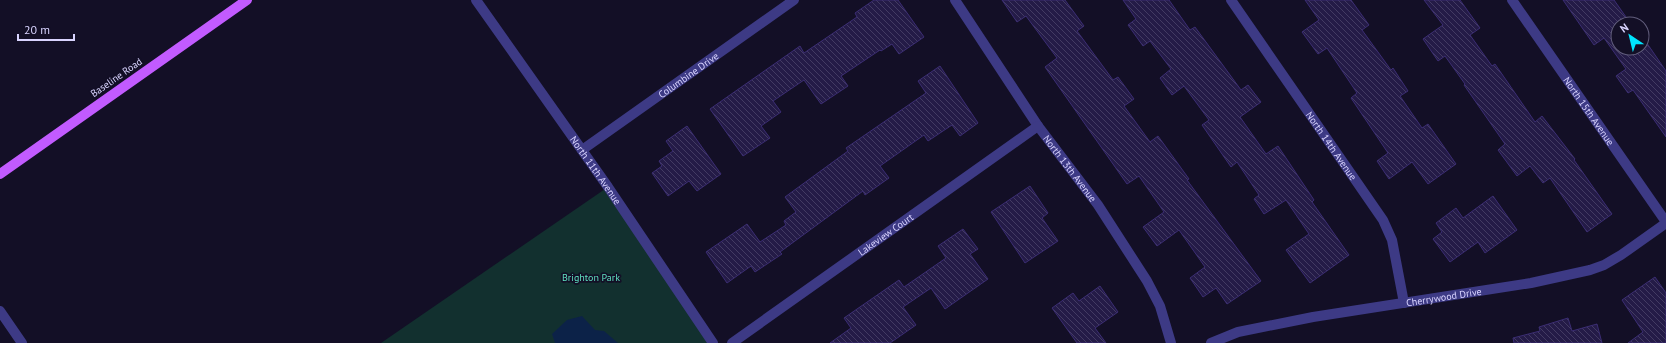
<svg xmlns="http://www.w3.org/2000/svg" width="1666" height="343" font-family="'PT Sans',sans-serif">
<defs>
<pattern id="building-back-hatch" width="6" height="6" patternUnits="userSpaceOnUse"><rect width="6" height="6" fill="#241b47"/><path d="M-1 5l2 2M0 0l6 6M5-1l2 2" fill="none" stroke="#433b63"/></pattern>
</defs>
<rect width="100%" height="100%" fill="#130f26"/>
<path fill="#12302f" d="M608 187 715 343H381Z"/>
<path fill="#0c2248" d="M582 316 595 330 604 331 618 343H555L552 334 567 320Z"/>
<path fill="url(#building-back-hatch)" stroke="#3b2d73" d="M874 0H898L924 37 899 54 892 44 881 51 880 50 841 76 848 86 821 104 804 80 773 101 781 112 761 126 770 138 743 156 710 109 800 46 804 53 857 17 855 13Z
M1002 0H1065L1084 26 1077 31 1113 80 1118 77 1134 99 1124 106 1150 142 1158 136 1189 179 1187 180 1261 281 1227 304 1216 288 1203 297 1190 278 1205 267 1179 230 1157 246 1143 227 1164 212 1139 176 1127 184 1045 67 1057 58 1026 16 1017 22Z
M1123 0H1169L1190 30 1195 27 1241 90 1248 85 1261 102 1240 117 1266 154 1278 146 1314 200 1312 202 1349 255 1310 283 1286 250 1309 234 1286 200 1264 214 1254 199 1259 195 1237 162 1231 167 1202 125 1209 120 1184 86 1172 95 1160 78 1171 69 1150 41 1143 46 1128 25 1136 19Z
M1305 0H1351L1369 25 1362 30 1391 70 1393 68 1408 91 1400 96 1422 128 1428 124 1456 164 1428 184 1412 162 1389 179 1377 161 1388 153 1351 98 1357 93 1327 48 1318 54 1302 32 1319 20Z
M1424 0H1460L1480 28 1470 35 1492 66 1495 64 1535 122 1542 116 1575 159 1574 160 1612 214 1587 232 1550 178 1543 183 1530 166 1517 176 1498 150 1505 144 1464 85 1465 84 1445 56 1438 61 1423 39 1443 25Z
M1563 0H1614L1631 24H1618V48H1642V36L1666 71V137L1633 90 1628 93 1616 76 1626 69 1604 38 1594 45Z
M940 66 978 123 960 136 952 125 928 141 924 135 880 166 889 178 865 195 863 191 780 252 782 254 755 272 751 266 727 283 706 252 747 224 760 242 786 225 784 221 796 212 785 197 848 151 846 148 926 93 918 81Z
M687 126 721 174 697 191 689 181 668 196 652 173 662 166 659 161 673 151 666 141Z
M1030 186 1048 213 1042 218 1058 241 1025 263 991 212Z
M1493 196 1517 230 1485 253 1478 242 1450 262 1433 239 1442 232 1436 223 1456 208 1463 218Z
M963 229 978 249 970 254 988 279 945 309 931 288 903 307 916 325 890 343H830L851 328 844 318 899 280 904 287 946 258 938 246Z
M1655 277 1666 293V343H1628L1643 332 1622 300Z
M1100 286 1118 312 1095 328 1106 343H1077L1052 308 1073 293 1079 301Z
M1568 318 1572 331 1597 324 1602 343H1514L1513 338 1540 331 1539 327Z"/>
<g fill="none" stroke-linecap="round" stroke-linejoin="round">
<g stroke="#3d3a85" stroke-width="10">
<path id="s1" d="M476 0 608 187 713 343"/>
<path id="s2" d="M955 0 1038 126 1098 205 1147 281 1160 306 1171 343"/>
<path id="s3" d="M1231 0 1383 220 1392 240 1404 303"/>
<path id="s4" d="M1512 0 1666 222"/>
<path id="s5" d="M582 150 794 0"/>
<path d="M0 311 22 343"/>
<path id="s6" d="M732 343 1038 126"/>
<path id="s7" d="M1211 343 1238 332 1313 317 1531 283 1590 270 1604 265 1621 255 1666 223"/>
</g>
<path stroke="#c25bff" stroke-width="10" d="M0 174 247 0"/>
</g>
<g text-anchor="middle" stroke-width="3.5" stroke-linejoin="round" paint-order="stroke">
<g font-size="10" fill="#d9d4ff" stroke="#130f26">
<text dy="4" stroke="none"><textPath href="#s5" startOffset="130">Columbine Drive</textPath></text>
<text transform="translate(116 77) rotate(-35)" y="4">Baseline Road</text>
<text dy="4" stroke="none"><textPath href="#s4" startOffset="135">North 15th Avenue</textPath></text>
<text dy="4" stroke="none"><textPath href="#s3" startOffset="177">North 14th Avenue</textPath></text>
<text dy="4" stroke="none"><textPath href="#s2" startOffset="204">North 13th Avenue</textPath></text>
<text dy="4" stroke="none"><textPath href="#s1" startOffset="208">North 11th Avenue</textPath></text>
<text dy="4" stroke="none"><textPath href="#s6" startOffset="188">Lakeview Court</textPath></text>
<text dy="4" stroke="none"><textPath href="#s7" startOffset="238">Cherrywood Drive</textPath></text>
</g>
<g font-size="10" fill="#5fe0c0" stroke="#130f26">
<text x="591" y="281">Brighton Park</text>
</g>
</g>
<g transform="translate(1630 36) rotate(325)"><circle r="19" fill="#130f26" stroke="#625e7d"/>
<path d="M0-3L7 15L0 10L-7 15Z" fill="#00e5ff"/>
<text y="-6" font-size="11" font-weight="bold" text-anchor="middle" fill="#d9d4ff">N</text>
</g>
<path d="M18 34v6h56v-6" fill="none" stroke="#d9d4ff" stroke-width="2"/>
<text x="24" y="34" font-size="12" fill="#d9d4ff" stroke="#130f26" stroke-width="3" paint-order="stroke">20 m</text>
</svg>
